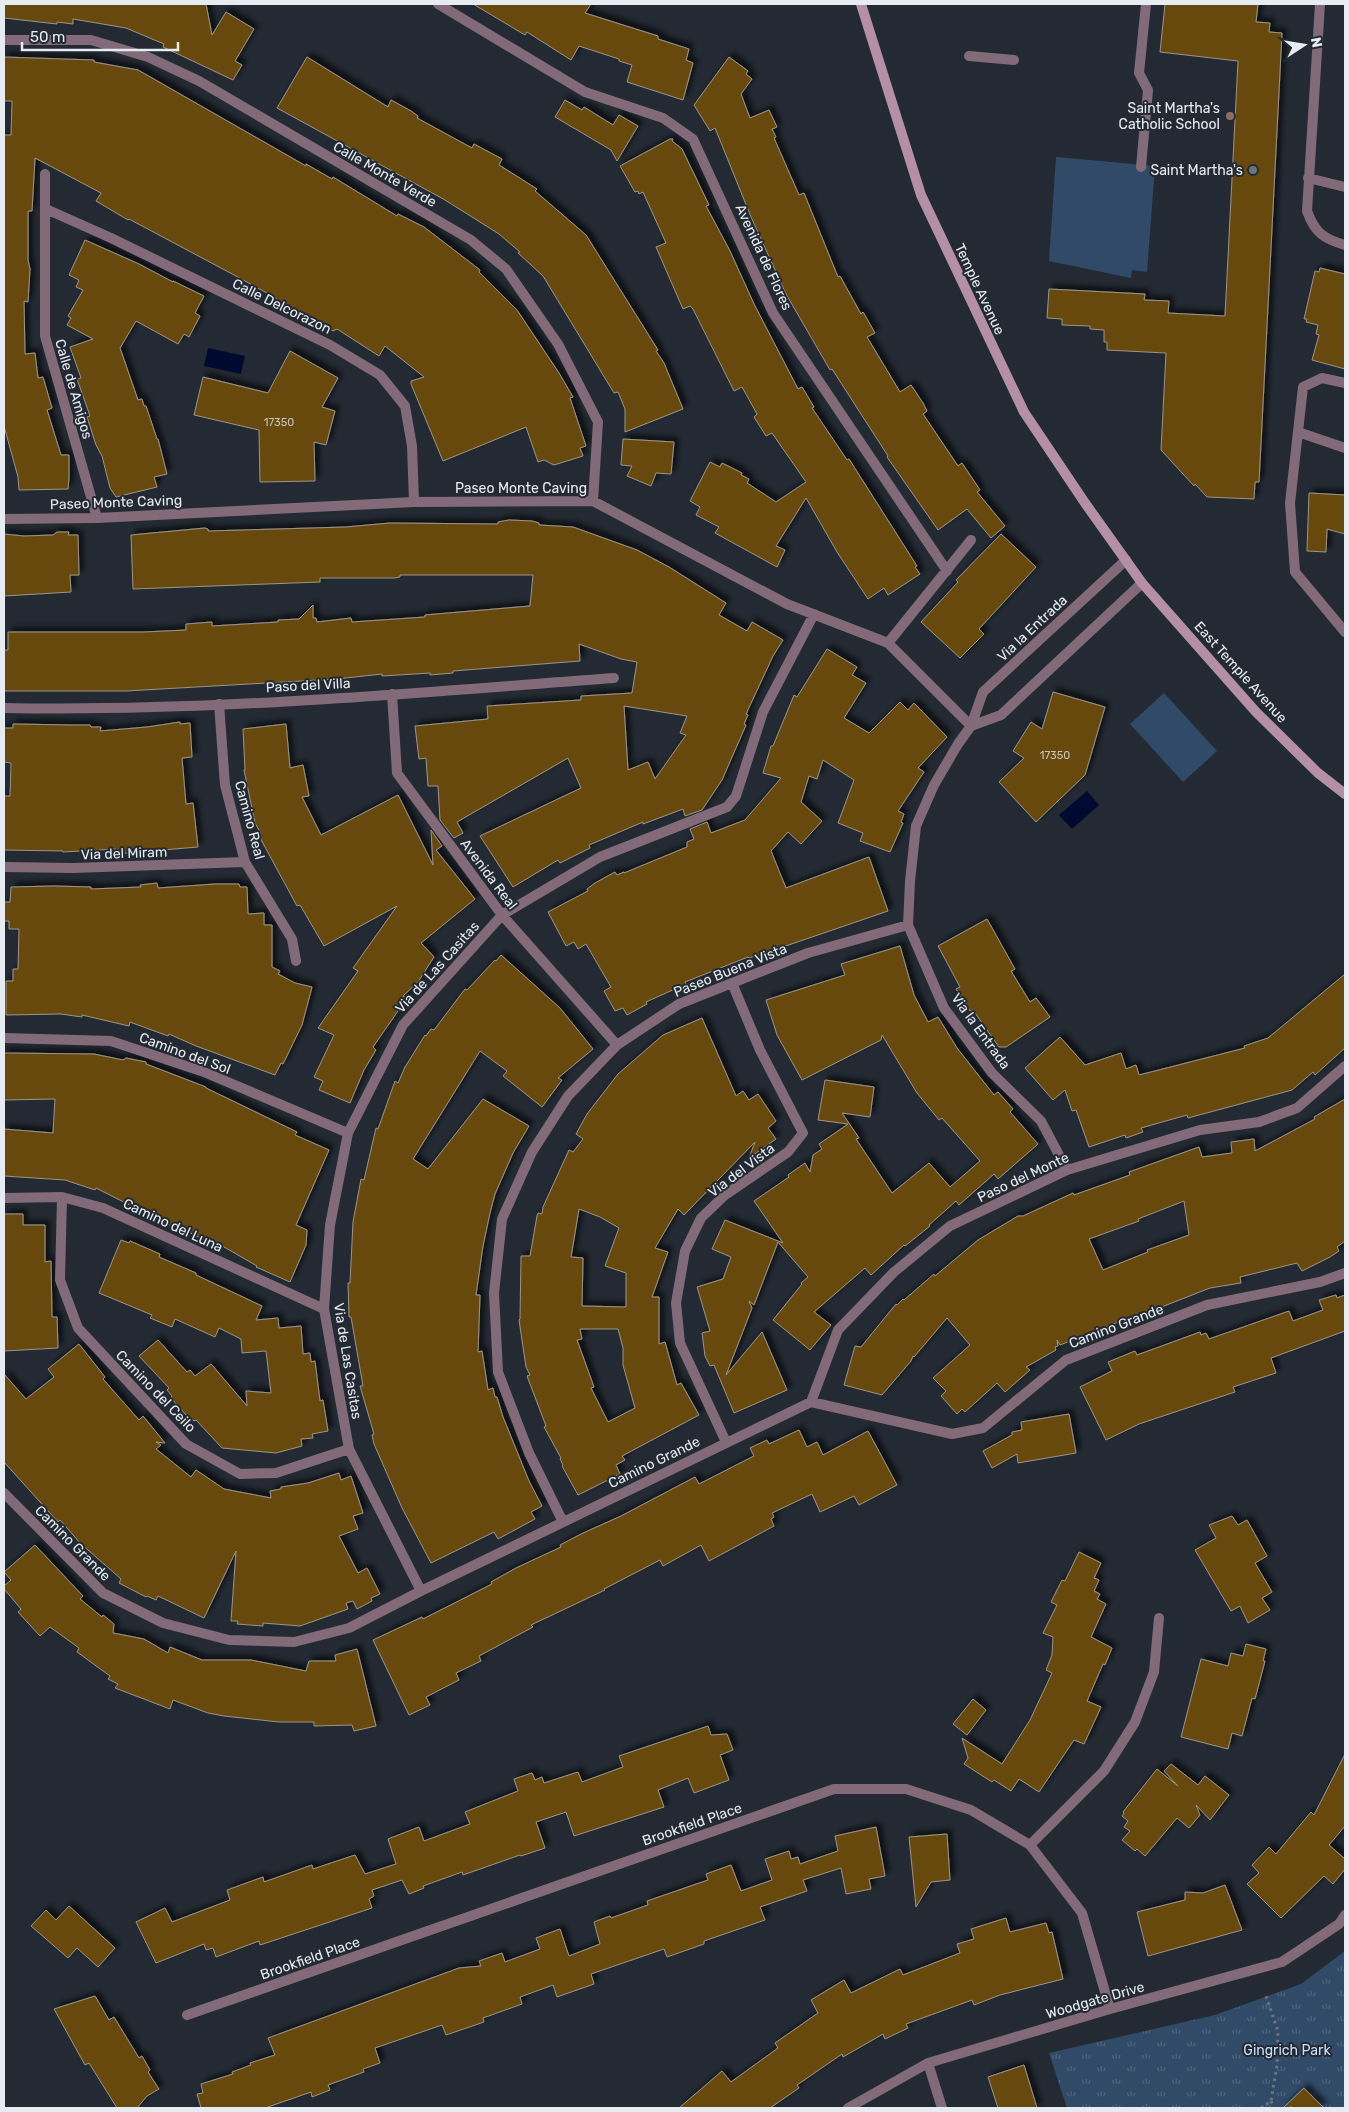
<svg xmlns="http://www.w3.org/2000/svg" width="1349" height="2112" font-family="Rubik,sans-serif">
<defs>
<pattern id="grass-tufts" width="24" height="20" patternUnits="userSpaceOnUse" patternTransform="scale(1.25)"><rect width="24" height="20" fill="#314a68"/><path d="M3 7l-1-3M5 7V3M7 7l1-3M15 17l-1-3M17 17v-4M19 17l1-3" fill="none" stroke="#4f647e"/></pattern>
<filter id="shadow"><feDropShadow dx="4.5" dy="-4.5" stdDeviation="2.5" flood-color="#0009"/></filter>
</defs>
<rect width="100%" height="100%" fill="#232a33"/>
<path fill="url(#grass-tufts)" d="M1345 1951V2108H1067L1049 2053 1215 2015 1301 1984Z"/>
<path fill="#314a68" d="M1056 157 1155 166 1147 272 1132 270 1131 278 1049 261Z
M1164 693 1217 751 1183 782 1130 724Z"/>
<path fill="#000a31" d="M208 348 245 356 241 374 204 366Z
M1087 791 1099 805 1072 829 1059 815Z"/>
<path fill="#684a11" stroke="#9b9488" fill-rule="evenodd" filter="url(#shadow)" d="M4 4H206L212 35 226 12 254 29 235 61 242 65 233 80 163 47 164 44 126 28 73 19V24L57 22V24L4 18Z
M473 4H591L585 13 658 36V39L689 49 686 60 693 63 683 100 627 82 632 65 619 61V59L579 46 571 60 527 32 525 35Z
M1165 4H1258L1256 22 1270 23 1269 32 1282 33 1259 482H1255L1254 499 1207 497 1195 484 1194 486 1161 450 1166 353 1107 350V342H1104V330L1090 329V326L1062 325V319L1047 318 1049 289 1145 294 1144 300 1169 301 1168 313 1225 316 1238 61 1160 52Z
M4 57 94 60V62L138 70 306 166V164L332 179 333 177 397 216 398 214 424 227 480 270 479 272 517 310 559 373 573 397 570 398 586 446 580 448 583 456 554 465 544 460 538 462 526 427 443 461 411 384V381L424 377 385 346 379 356 337 329 333 331 296 309H293L277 301 276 298 234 275 129 219 128 220 96 201 101 193 35 158 32 211H28V260L30 269 28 302 24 301 25 354 35 353 38 378 43 377 52 408 47 410 61 455H69V478L68 489 19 490 18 477 4 426V135H11L12 101H4Z
M307 57 388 107 391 100 411 111 418 116 417 118 472 148 474 144 502 159 499 165 537 189 535 191 586 235 658 350 656 351 664 363 683 409 625 432V409L618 392 614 393 543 276 518 253 520 252 499 234 445 200 277 108Z
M729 57 748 71 746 74 752 79 741 94 750 118 769 110 777 127 772 129 776 137 774 138 799 195 804 193 838 277 840 276 861 314 863 312 875 333 867 337 900 392 911 385 923 403 927 411 923 414 958 466 962 463 980 490 977 492 1005 526 991 538 967 509 938 530 887 457 888 456 832 369 830 370 786 294 751 217 715 128 710 131 694 105Z
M565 100 582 110 584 107 613 125 619 115 638 126 617 161 611 150 555 117Z
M670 139H673L672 141 682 149 709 205 706 206 730 251 754 304 798 389 802 387 814 407 812 408 847 460 849 459 917 566 915 567 920 574 888 595 884 588 868 599 837 552 806 498 776 546 785 550 777 567 715 533 719 527 696 515 700 507 690 501 710 462 720 467 722 463 742 473 741 475 749 479 747 483 776 502 806 482 772 433 766 436 754 417 757 414 742 387 734 391 693 309 690 306 683 309 656 247 666 243 643 192 639 194 638 191 635 192 620 166Z
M85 240 139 264 173 282V281L204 296 195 313 200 316 189 337 184 334 178 344 136 321 120 348 138 400 142 399 144 406H146L157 439H158L167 474 154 477 157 487 116 497 110 488 102 456 96 445 87 417 90 416 77 379 81 378 70 347 93 339 67 325 71 318 68 316 83 290 76 287 79 280 69 275Z
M1320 268 1345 274V369L1312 360 1319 335 1316 334 1318 325 1306 322 1307 319H1304L1315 271 1319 272Z
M290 351 338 378 322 407 335 411 326 445 314 442 315 481 260 482 259 430 194 415 203 377 268 393Z
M623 439 674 442 671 474 656 473 651 486 627 476 632 466 621 465Z
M1309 493 1345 495V534L1327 529 1326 552 1307 551Z
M509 520 532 521 539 523V525L573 527 637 550 669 567 726 603 719 615 747 631 752 622 783 640 773 656 746 714 748 715 744 724 746 725 722 780 702 810 685 816 683 809 643 824V822L589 845 590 848 560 863 558 860 513 887 480 836 581 788 568 758 457 822 463 833 454 838 440 820 438 786H428L426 758 419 759 415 726 488 719 487 706 581 700V696L632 693 637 662 621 659 579 644 580 661 453 671V673L430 675V673L382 676V674L337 679 126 691H4V650H8V632H144L186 630V624L212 622V626L278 622V620L299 619 313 605V618H316L317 622 351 618 352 622 425 617V615L530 606 533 575H400V577L394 578H320V582L133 589 131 535 205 528 208 529V531L346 527 390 523 498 524V522ZM624 706 687 716 680 733 686 735 655 779 648 762 628 770Z
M57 532H69L68 535H78L79 575H70L71 592 4 596V534L24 536 53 535Z
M1001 534 1036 567 979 629 984 634 960 658 921 622 958 582 956 580Z
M827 649 857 667 852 675 866 683 844 718 869 733 900 702 908 710 914 703 947 737 918 768 924 772 898 811 904 814 901 822 903 823 890 852 860 841 863 833 838 823 854 780 823 760 817 779 809 776 801 802 822 821 801 844 788 832 771 851 786 888 869 857 888 911 777 949 749 958 748 957 685 982 686 984 646 1002 647 1004 627 1015 623 1008 615 1011 604 991 611 987 586 944 578 949 574 942 566 946 548 912 588 891 587 889 595 883 615 872 617 875 624 872V873L687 847V842L694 839 690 829 707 822 711 833 745 820 781 778 763 773 771 746H773L794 695 797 697Z
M1053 692 1105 707 1085 775 1036 822 999 782 1024 758 1013 751 1031 722 1042 729Z
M180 722V724L190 723 192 757 182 758 186 804 193 803 198 847 116 854V849L63 852V851L4 850V796H10L11 763 4 762V728H13V724L72 725H90L91 727H101L100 731 147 727Z
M286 724 290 768 303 765 309 796 302 797 321 835 398 795 433 865 431 830 442 846 436 850 475 899 421 943 434 957 418 982 403 996 407 998 373 1047 376 1050 364 1070 350 1103 319 1090 323 1081 314 1077 334 1035 318 1028 358 971 353 968 397 906 324 946 300 905 297 906 259 836 261 834 255 823 244 770H245L243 729Z
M157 883 158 888 215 884H239L240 887H247L248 914 264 913V925H272V967L280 971 278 974 295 983 312 987 302 1025 283 1064 281 1063 275 1075 196 1046 169 1034 168 1036 130 1022 129 1026 82 1015V1017L61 1014 6 1015V981H13V969H18L19 929H9V921H4V902H10L11 887 55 886 91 887V889L141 887 140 885Z
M987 919 1015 969 1011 971 1030 1002 1036 998 1050 1017 1006 1047H999L973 1010 970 1011 956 989 960 987 938 946Z
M900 946 914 995 928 1022 938 1017 957 1048 994 1095 998 1092 1013 1109 1010 1112 1038 1144 998 1179 994 1174 959 1205 956 1201 929 1225 930 1226 905 1246 904 1245 871 1275 865 1268 814 1312 831 1325 810 1350 773 1320 802 1284 801 1283 808 1277 778 1242 754 1305 749 1301 752 1308 726 1375 762 1332 787 1390 734 1413 714 1365 710 1366 705 1356 702 1333 710 1331 697 1287 723 1279 731 1257 712 1249 725 1220 783 1243 754 1201 789 1177 788 1175 805 1163 810 1172 813 1155 822 1149 819 1144 848 1124 818 1120 825 1080 874 1087 870 1117 842 1113 859 1138 856 1139 892 1193 929 1163 950 1187 980 1161 942 1118 939 1120 917 1093 882 1035 881 1040 802 1080 777 1035 766 1000 845 975 841 964Z
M501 955 560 1008 593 1049 558 1078 562 1080 542 1107 503 1076 507 1071 480 1051 413 1159 428 1169 483 1099 529 1126 513 1153 495 1194 490 1213 483 1246 476 1295H480L478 1352 482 1351 488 1390 493 1388 495 1397H497L503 1417 529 1481 542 1506 531 1512 535 1519 498 1539 494 1532 431 1563 402 1508 374 1444 372 1435 374 1434 360 1386H363L351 1317H349L348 1283H350L353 1222 361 1179 364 1180 376 1128 378 1129 395 1081 398 1083 405 1067 425 1035 426 1036 431 1029 434 1030 465 989 467 990 495 960 496 961Z
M1345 974V1048L1315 1075 1313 1072 1292 1090 1188 1118 1187 1115 1141 1128 1143 1132 1126 1138 1125 1135 1089 1147 1076 1110 1072 1111 1065 1090 1053 1100 1025 1068 1060 1037 1085 1065 1121 1053 1126 1069 1136 1065 1139 1075 1245 1048 1244 1046 1268 1038Z
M702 1018 736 1096 743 1091 749 1100 758 1094 776 1121 768 1128 776 1139 749 1158 755 1142 684 1215 678 1209 655 1248 668 1252 652 1297H659V1344L665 1342 677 1385 681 1383 699 1415 622 1456 625 1460 616 1465 620 1474 578 1495 562 1466 563 1465 560 1459 561 1458 544 1427 546 1426 527 1376 530 1375 526 1367 519 1320 520 1319 521 1256H530L537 1216 538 1213 542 1214 543 1207 569 1150 573 1152 583 1139 576 1134 587 1114 618 1074 663 1035ZM579 1209 600 1217 619 1228 605 1266 626 1273V1307L582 1306 583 1258 571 1257ZM580 1329H618L623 1348V1365L635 1408 608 1422 591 1388 594 1387 577 1340 582 1339Z
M4 1053 94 1054 123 1060 126 1058 146 1062V1064L206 1087V1088L297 1132 295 1135 329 1150 296 1225 307 1230 306 1245 290 1282 256 1267 257 1266 212 1240 210 1243 175 1225H169L96 1188 95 1190 65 1180 4 1176V1129L53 1133 55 1099 4 1100Z
M1345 1099V1241L1337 1247 1339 1251 1330 1257 1302 1271 1297 1263 1240 1277 1241 1283 1210 1288 1159 1308V1306L1060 1345 1057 1340 1058 1346 1055 1347 1056 1350 1026 1367 1030 1370 1005 1392 997 1383 965 1412 962 1409 957 1414 941 1396 946 1391 933 1378 970 1345 947 1318 914 1357 913 1356 911 1361 882 1395 844 1385 855 1346 861 1347 896 1304 897 1305 903 1299 904 1300 934 1274 935 1276 978 1240 1018 1216H1023L1073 1193 1074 1195 1130 1175 1129 1172 1199 1147 1202 1157 1232 1153 1231 1142 1254 1139 1255 1151 1315 1119 1314 1117ZM1184 1201 1189 1235 1147 1250 1148 1252 1103 1270 1089 1239 1139 1221 1138 1219Z
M4 1214H23V1225H45V1262L51 1261 52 1317H57L58 1348 4 1351Z
M121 1240 129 1243 130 1241 160 1254 159 1257 196 1273V1275L262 1306 256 1320 278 1318 279 1328 301 1326 303 1354 310 1353 311 1362 315 1361 320 1401 323 1400 328 1431 312 1434 313 1438 301 1439 302 1446 276 1453 222 1448 196 1420 194 1421 186 1415 171 1398 172 1396 167 1390 169 1388 139 1356 158 1340 187 1372 190 1370 195 1376 211 1364 247 1406 246 1391 271 1393 266 1351 242 1353 241 1339 219 1328 215 1337 175 1319 172 1327 150 1318 152 1315 99 1293Z
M1336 1295 1337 1298 1345 1295V1331L1271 1358 1276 1373 1233 1387 1235 1392 1139 1424 1106 1440 1080 1387 1112 1371 1108 1362 1135 1351 1137 1355 1200 1332 1201 1335 1206 1333 1209 1339 1289 1311 1293 1321 1323 1310 1319 1300Z
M79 1344 105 1377 103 1379 139 1420 143 1416 165 1443 156 1442 161 1445 156 1449 191 1477 196 1470 224 1489 271 1498 270 1491 281 1489V1487L308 1483 339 1473 341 1480 351 1476 363 1513 353 1516 358 1529 339 1536 358 1573 367 1568 380 1594 371 1598 372 1601 357 1609 353 1601 346 1603 348 1609 300 1626 263 1623V1626L237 1624 238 1621H231L236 1551 204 1618 158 1596 156 1600 147 1596 146 1597 119 1583 121 1579 80 1543 60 1520 58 1522 4 1462V1374L26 1399 54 1377 48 1369Z
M1069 1414 1076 1453 1018 1463 1017 1454 992 1468 983 1451 1012 1435V1432L1022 1430 1021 1422Z
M799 1430 807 1447 817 1442 823 1455 868 1431 897 1485 859 1505 854 1496 820 1512 812 1494 772 1513 774 1517 771 1519 774 1526 709 1561 701 1545 663 1566 660 1560 604 1589 605 1590 531 1625 533 1627 479 1656 481 1661 456 1673 459 1680 426 1697 430 1705 409 1715 373 1640 422 1617 423 1619 492 1584 491 1582 516 1568 561 1547 560 1545 581 1534 621 1516 695 1477 699 1484 754 1456 750 1448 767 1440 769 1444Z
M1232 1516 1238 1525 1247 1520 1267 1556 1255 1563 1272 1592 1262 1598 1270 1610 1248 1623 1240 1606 1231 1611 1195 1550 1216 1538 1209 1525Z
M35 1545 83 1596 80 1599 102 1617 103 1615 114 1624 113 1633 144 1639 168 1653 170 1647 202 1660H251L306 1671 309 1661H336L335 1655 357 1649 376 1726 354 1731 352 1725 314 1726V1722H279L224 1716 208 1713 173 1700 170 1709 115 1688 118 1684 108 1679 110 1676 77 1652 79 1648 50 1627 40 1636 18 1612 21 1609 4 1589V1586L11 1580 4 1572Z
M1079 1552 1101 1563 1094 1578 1099 1580 1094 1591 1100 1594 1097 1599 1106 1604 1091 1637 1112 1648 1105 1665 1103 1664 1087 1701 1101 1707 1084 1744 1074 1740 1039 1792 1019 1779 1011 1791 994 1780 992 1782 964 1764 968 1758 962 1738 1002 1764 1030 1720 1052 1673 1046 1670 1052 1655 1053 1637 1043 1633 1057 1605 1051 1602 1062 1580 1065 1581Z
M1246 1644 1266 1649 1263 1661H1265L1255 1699 1252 1698 1242 1736 1232 1733 1228 1749 1181 1737 1201 1659 1228 1666 1231 1653 1243 1656Z
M973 1699 986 1710 967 1735 953 1724Z
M708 1726 711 1735 727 1734 733 1750 720 1755 729 1780 694 1793 688 1778 658 1790 664 1807 574 1836 566 1812 536 1822 545 1848 521 1856 520 1855 463 1875 462 1872 423 1886 424 1888 409 1894 402 1880 372 1890 374 1896 369 1899 372 1908 260 1945 259 1941 216 1957 213 1948 206 1950 204 1944 156 1963 136 1922 165 1908 172 1922 230 1900 227 1890 263 1877 264 1882 312 1865 313 1869 355 1855 365 1874 396 1864 388 1839 419 1827 424 1841 470 1824 465 1812 518 1791 514 1779 532 1773 535 1780 542 1777 544 1783 578 1772 582 1782 623 1767 619 1756Z
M1345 1754V1826L1329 1845 1345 1859V1869L1333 1884 1324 1876 1281 1918 1247 1884 1259 1873 1252 1865 1269 1847 1276 1854 1311 1812 1314 1815Z
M1171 1764 1198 1785 1205 1776 1229 1795 1210 1820 1196 1805 1200 1815 1189 1828 1177 1818 1145 1856 1137 1849 1135 1851 1122 1840 1130 1831 1124 1827 1128 1821 1122 1816 1124 1813 1123 1812 1157 1769 1178 1786 1164 1771Z
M876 1827 885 1876 869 1879 871 1889 846 1894 841 1868 803 1880 807 1891 760 1907 765 1920 704 1941V1944L667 1957 664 1949 591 1974 594 1984 557 1997 553 1985 520 1997 522 2004 483 2018 484 2022 446 2035 442 2025 375 2048 380 2063 363 2069 364 2072 328 2085 330 2090 312 2097 311 2092 265 2108H201L197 2094 203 2093 201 2084 233 2074 232 2072 251 2065 250 2063 275 2055 268 2038 459 1968 481 1966 479 1961 502 1953 505 1962 540 1949 536 1938 560 1929 569 1956 600 1944 594 1922 610 1916 611 1918 648 1905 647 1901 708 1880 706 1874 731 1865 741 1891 772 1880 765 1859 789 1851 791 1859 798 1857 800 1864 838 1851 835 1836Z
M947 1834 950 1880 931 1882 916 1907 909 1837Z
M1225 1885 1242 1930 1148 1956 1137 1912 1185 1900V1892L1203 1893Z
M69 1906 115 1948 98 1967 77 1948 68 1958 31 1926 46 1910 56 1920Z
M1006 1918 1010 1932 1046 1923 1049 1933 1052 1932 1063 1979 1000 1995 974 2005 972 2000 906 2024 908 2028 885 2039 883 2034 843 2057 842 2054 797 2085 799 2088 770 2108H679L722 2071 731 2082 778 2048 775 2043 818 2013 811 2000 844 1980 851 1993 900 1969 903 1975 960 1953 957 1944 974 1939 971 1929Z
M95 1996 109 2020 114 2017 139 2058 142 2056 150 2070 148 2072 159 2089 147 2096 137 2108H117L89 2063 85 2065 54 2009Z
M1024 2065 1037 2108H998L988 2077Z
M1304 2088 1324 2108H1283Z"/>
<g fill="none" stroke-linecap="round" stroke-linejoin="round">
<path stroke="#6d747c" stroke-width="3" stroke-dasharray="2.5 4" stroke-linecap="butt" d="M1271 2101 1274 2108
M1261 2108 1271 2101 1277 2065 1278 2031 1266 1996
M1290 2108 1292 2107"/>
<path stroke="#826a79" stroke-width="10" d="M438 4 585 92 663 118 693 139 773 313 947 571
M1320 4 1307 211C1315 233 1324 239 1345 245
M4 40H91L148 57 199 81 471 240 506 269 558 344 598 422 593 501
M969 56 1014 60
M1141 167 1148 90 1139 73 1146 4
M45 174V336L97 518
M1308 178 1345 187
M46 209 111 238 330 345 380 375 405 406 412 446 414 502
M1345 383 1322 378 1303 387 1290 503 1295 572 1345 632
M1298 432 1345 448
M4 519 97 518 414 502 593 501 787 604 888 643 971 726
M888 643 971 540
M392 694 397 773 502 915 617 1045
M219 704 225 785 245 862 292 939 296 961
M4 708C207 712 411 693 614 678
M971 726 1001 715 1142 583
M4 867 73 868 245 862
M4 1038 111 1041 204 1072 348 1133
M1067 1170 1041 1121 992 1073 944 1008 908 925 910 881 916 826 934 785 958 744 971 726 983 692 1126 560
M62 1197 60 1280 78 1328 186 1444 240 1474 276 1473 349 1449
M4 1198 62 1197 103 1208 324 1309
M811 1402 838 1330 894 1272 950 1226 1067 1170 1200 1130 1259 1122 1297 1108 1345 1066
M726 1442 680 1343 676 1303 685 1251 701 1218 725 1195 788 1152 803 1133 760 1050 732 983
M4 1493 103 1593 163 1623 229 1640 294 1642 349 1628 421 1591 811 1402 952 1434 983 1428 1066 1360 1207 1305 1320 1282 1345 1273
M563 1522 529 1453 498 1372 494 1293 502 1219 532 1152 568 1096 617 1045 679 1004 808 953 908 925
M421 1591 349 1449 324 1309 330 1225 348 1133 403 1025 502 915 600 857 727 807 736 796 763 712 814 614"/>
<path stroke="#826a79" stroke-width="10" d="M1030 1845 1104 1771 1135 1722 1154 1672 1159 1618
M187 2015 834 1789H906L971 1810 1030 1845 1082 1913 1110 2009
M928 2063 942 2108
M848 2108 928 2063 1110 2009 1282 1962 1339 1924 1345 1915"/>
<path stroke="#b48fa6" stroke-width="10" d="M861 4 921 195 1024 412 1085 503 1142 583 1256 712 1318 773 1345 794"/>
</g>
<circle fill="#8d6e63" stroke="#232a33" stroke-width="2" cx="1230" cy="116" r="5"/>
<circle fill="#6b7280" stroke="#232a33" stroke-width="2" cx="1253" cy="170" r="5"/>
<g text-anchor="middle" stroke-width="4" stroke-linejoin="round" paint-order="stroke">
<g font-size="11" fill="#c7c4ba">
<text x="279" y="426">17350</text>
<text x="1055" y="759">17350</text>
</g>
<g font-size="14" fill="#e7ecf2" stroke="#232a33" text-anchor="end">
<text x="1220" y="113">Saint Martha's<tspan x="1220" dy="16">Catholic School</tspan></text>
<text x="1243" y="175">Saint Martha's</text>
</g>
<g font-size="14" fill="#e7ecf2" stroke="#232a33">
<text transform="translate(385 174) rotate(30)" y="5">Calle Monte Verde</text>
<text transform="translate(764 257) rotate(65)" y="5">Avenida de Flores</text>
<text transform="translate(980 289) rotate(65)" y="5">Temple Avenue</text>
<text transform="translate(282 306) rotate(26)" y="5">Calle Delcorazon</text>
<text transform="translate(74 389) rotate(74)" y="5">Calle de Amigos</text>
<text x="521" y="493">Paseo Monte Caving</text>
<text transform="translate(116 502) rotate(-2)" y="5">Paseo Monte Caving</text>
<text transform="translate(1032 628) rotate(-43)" y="5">Via la Entrada</text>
<text transform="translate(1241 672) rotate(48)" y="5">East Temple Avenue</text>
<text transform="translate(308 685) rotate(-3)" y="5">Paso del Villa</text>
<text transform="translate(250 820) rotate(75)" y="5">Camino Real</text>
<text transform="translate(124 853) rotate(-2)" y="5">Via del Miram</text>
<text transform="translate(489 874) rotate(53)" y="5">Avenida Real</text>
<text transform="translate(437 967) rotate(-48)" y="5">Via de Las Casitas</text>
<text transform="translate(730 970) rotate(-22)" y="5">Paseo Buena Vista</text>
<text transform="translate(981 1031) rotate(54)" y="5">Via la Entrada</text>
<text transform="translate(185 1053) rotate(20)" y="5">Camino del Sol</text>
<text transform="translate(741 1170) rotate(-37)" y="5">Via del Vista</text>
<text transform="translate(1023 1177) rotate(-25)" y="5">Paso del Monte</text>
<text transform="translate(173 1225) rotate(25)" y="5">Camino del Luna</text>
<text transform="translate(1116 1326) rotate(-21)" y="5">Camino Grande</text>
<text transform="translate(348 1361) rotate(81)" y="5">Via de Las Casitas</text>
<text transform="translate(156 1391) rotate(46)" y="5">Camino del Ceilo</text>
<text transform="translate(654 1462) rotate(-26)" y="5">Camino Grande</text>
<text transform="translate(73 1543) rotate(45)" y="5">Camino Grande</text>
<text transform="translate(692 1824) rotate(-19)" y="5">Brookfield Place</text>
<text transform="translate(310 1958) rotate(-19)" y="5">Brookfield Place</text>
<text transform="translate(1095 2000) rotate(-16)" y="5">Woodgate Drive</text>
</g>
<g font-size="14" fill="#c8dffa" stroke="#232a33">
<text x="1287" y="2055">Gingrich Park</text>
</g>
</g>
<rect width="1349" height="2112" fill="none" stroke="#e7ecf2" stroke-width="10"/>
<g transform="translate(1304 45) rotate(78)" stroke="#232a33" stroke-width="4" paint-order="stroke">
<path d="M0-4L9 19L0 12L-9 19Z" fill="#e7ecf2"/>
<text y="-8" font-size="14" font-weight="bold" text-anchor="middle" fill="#e7ecf2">N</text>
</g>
<path d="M22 42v8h156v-8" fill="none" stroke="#e7ecf2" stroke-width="2.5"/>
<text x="30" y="42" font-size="15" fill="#e7ecf2" stroke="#232a33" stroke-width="4" paint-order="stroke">50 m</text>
</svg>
